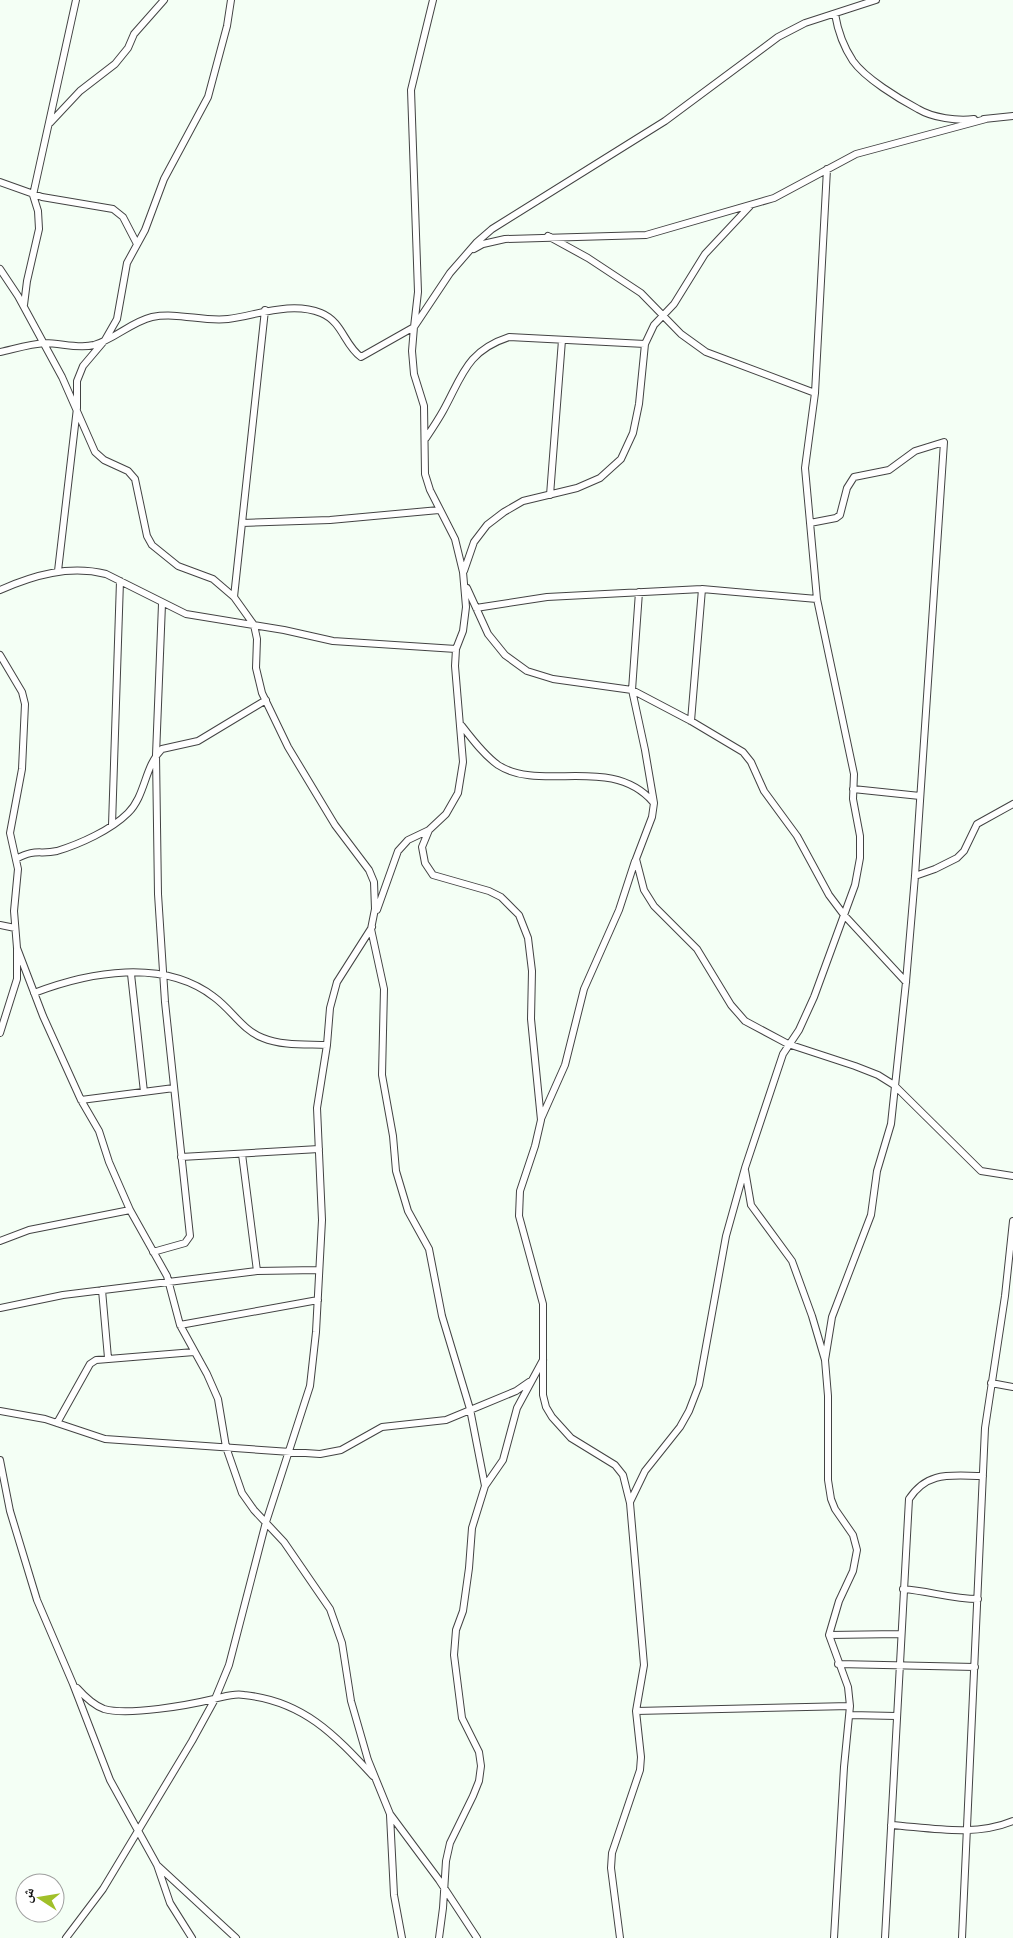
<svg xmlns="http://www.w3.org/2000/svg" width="1013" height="1938" font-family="'Zilla Slab','Noto Naskh Arabic',serif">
<rect width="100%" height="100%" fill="#f4fff5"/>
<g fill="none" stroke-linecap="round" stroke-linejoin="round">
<defs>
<path id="minor" d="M835 14C838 32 843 46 853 61 865 78 899 99 918 109 933 118 957 121 974 119
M984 119 1013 116
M50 123 80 91 115 64 128 48 134 34 164 0
M0 182 42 197 113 209 123 217 137 244
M548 236 588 258 641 293 681 334 706 352 815 393
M474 249 483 244 505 239 646 235 774 198 856 154 986 119
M0 269 18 296 62 377 95 452 104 460 128 471 135 479 147 536 152 545 178 566 213 579 234 597 254 625 257 639 256 668 262 693 288 747 335 825 369 870 374 882 375 909 371 929 384 989 382 1075 393 1136 396 1171 408 1211 429 1249 442 1316 470 1409 485 1486
M24 305 27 281 39 229 38 211 33 195 76 0
M0 352C14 349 30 344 45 343 61 343 78 349 94 345 115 339 131 322 152 317 178 312 203 322 228 319 258 315 291 301 321 313 343 322 344 345 361 357L414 327 418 292 411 90 433 0
M426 438C432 429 438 420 443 411 462 377 466 351 509 337L645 344
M550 495 562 340
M242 523 330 520 439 510
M810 523 836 518 840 515 847 488 854 477 889 470 915 451 944 442 915 876 906 982 891 1124 877 1171 871 1215 832 1317 825 1360
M58 571 77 408V381L83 366 105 340 117 319 127 263 145 230 164 179 208 97 227 26 231 0
M464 571 474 542 487 525 504 512 523 501 577 488 600 478 621 459 633 433 639 404 645 344 654 325 674 304 705 254 750 206
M467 588 488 634 505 655 527 671 553 679 632 690 691 721 743 752 751 762 764 791 797 836 829 895 844 915 906 982
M0 590C34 575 69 565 106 574L186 614 284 630 333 641 456 649
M639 592 632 690 645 750 654 803 652 817 636 859 644 890 654 906 697 949 731 1005 745 1021 788 1044 855 1066 878 1075 894 1085 981 1171 1013 1176
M234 597 265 310
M476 608 547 597 702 589 817 599
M0 655 22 692 25 704 22 769 10 833 18 869 14 911 17 948V979L0 1033
M691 721 702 589
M462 726C472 739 484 755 498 765 541 793 611 754 653 802
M853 789 920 796
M112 825 120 581
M16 859C36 848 39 855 57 851 80 844 111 830 128 813 146 795 144 767 162 749L198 741 266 700
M915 876 935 869 957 858 964 851 977 824 1013 804
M377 910 398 851 408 840 429 830
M0 925 15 928
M17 948 43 1016 81 1100 99 1131 109 1162 130 1210 167 1276 180 1325 207 1374 218 1399 226 1447 242 1493 254 1510 284 1542 330 1609 342 1643 351 1701 368 1760 390 1814 439 1880 477 1938
M131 974 144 1092
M34 993C89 972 163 958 214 997 232 1010 242 1030 263 1038 282 1046 307 1044 327 1045
M81 1100 174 1088
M541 1119 565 1065 584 989 619 910 635 861
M242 1154 257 1271
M181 1157 319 1149
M745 1170 751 1205 792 1261 812 1316 825 1360 828 1396V1480L831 1499 835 1509 853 1535 857 1550 853 1571 839 1601 829 1635 848 1687 850 1706 844 1767 834 1938
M0 1241 29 1230 130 1210
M153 1252 185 1243 190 1236 165 1002 158 894 156 755 162 604
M102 1290 108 1358
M0 1308 63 1295 257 1271 318 1270
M180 1325 318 1300
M991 1383 1013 1387
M0 1411 45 1419 105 1439 320 1454 341 1450 382 1427 446 1420 516 1391 529 1382
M57 1423 90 1364 96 1360 194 1352
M0 1460 10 1511 37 1600 73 1684 110 1780 157 1865 170 1903 192 1938
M630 1502 645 1471 680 1427 689 1411 699 1385 726 1236 745 1168 783 1054 799 1030 814 997 855 885 860 858V836L853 799 854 774 817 599 805 468 815 393 827 169
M903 1589C929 1591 952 1599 978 1599
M829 1635 900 1634
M838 1664 975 1667
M77 1688C85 1697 93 1705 104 1709 128 1716 189 1705 214 1699 224 1697 233 1693 244 1695 303 1701 334 1734 373 1776
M636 1711 850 1706
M850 1715 896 1716
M390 1815 394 1895 402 1938
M891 1825C931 1828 975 1837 1013 1821
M158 1866 236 1938
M66 1938 103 1889 192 1741 215 1699 229 1665 266 1522 310 1386 316 1332 322 1220 317 1108 327 1045 330 1008 337 982 372 927
M439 1938 443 1908 446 1861 450 1843 473 1796 479 1781 481 1766 479 1752 462 1718 454 1655 456 1630 463 1611 469 1568 472 1528 485 1486 503 1460 517 1408 543 1360
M620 1938 611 1868 612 1853 640 1770 641 1757 636 1711 644 1665 630 1503 623 1475 615 1465 571 1438 552 1417 546 1407 543 1395V1304L519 1216 520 1191 535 1146 541 1120 531 1019 532 971 528 938 519 915 501 897 489 891 433 875 425 863 422 847 429 830 446 814 458 793 463 762 455 666 456 649 463 631 466 607 463 572 455 539 430 490 425 474 424 406 414 374 412 351 414 327 450 273 477 242 492 229 665 121 778 37 805 23 876 0
M885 1938 909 1499C928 1470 952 1476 983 1476
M962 1938 985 1428 1005 1296 1013 1221"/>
</defs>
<use href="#minor" stroke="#434343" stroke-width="8"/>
<use href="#minor" stroke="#fff" stroke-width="6"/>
</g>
<g transform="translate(40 1898) rotate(282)"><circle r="24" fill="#ffffff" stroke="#9f9f9f"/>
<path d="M0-4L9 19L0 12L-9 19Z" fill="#a1c029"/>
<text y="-8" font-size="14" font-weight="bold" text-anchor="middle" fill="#101010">ش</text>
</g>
</svg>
